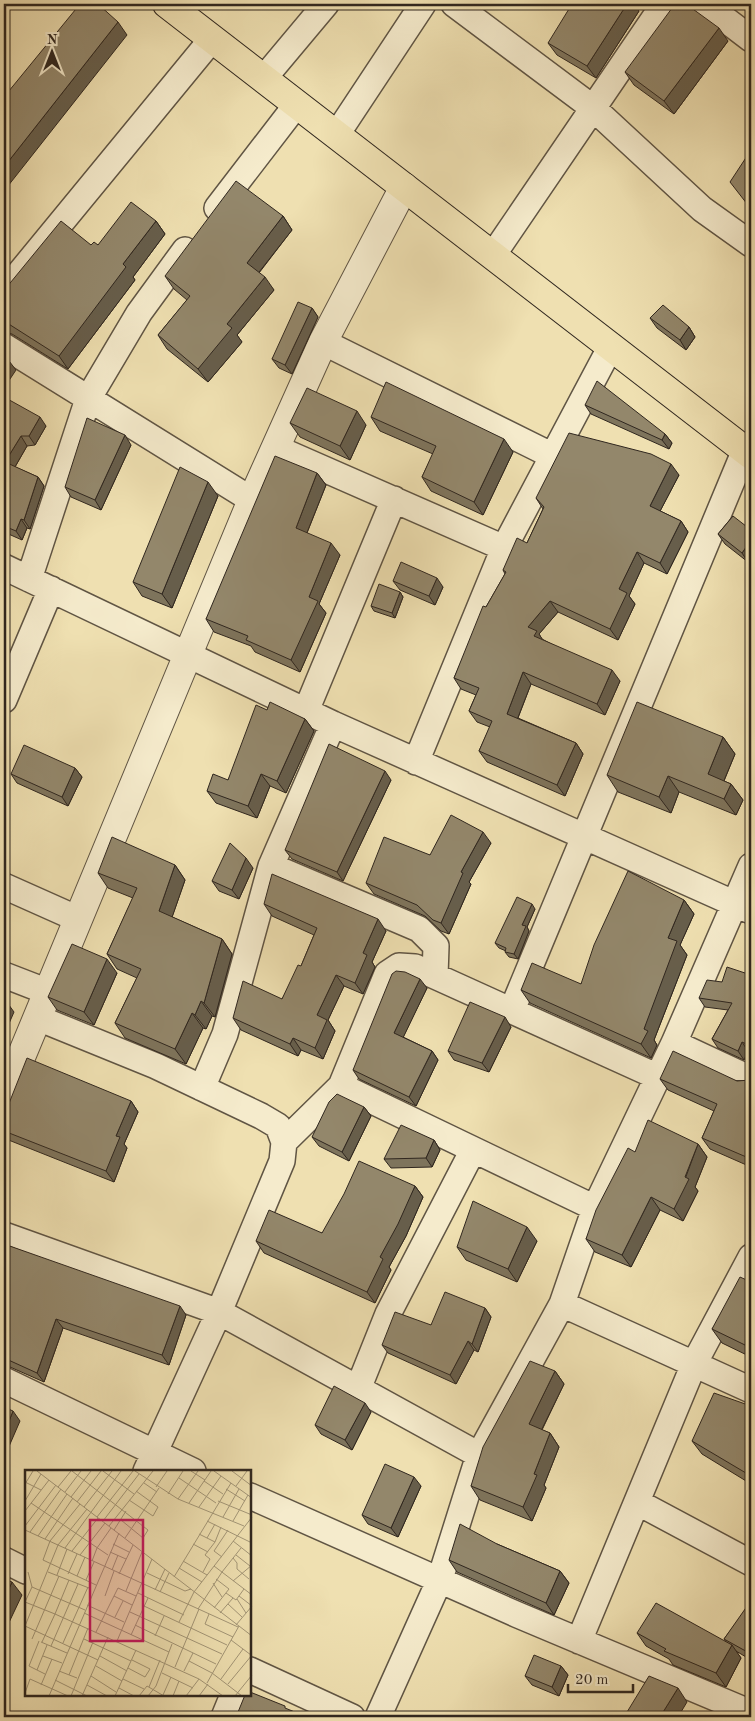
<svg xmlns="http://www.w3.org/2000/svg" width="755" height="1721" font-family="'Old Standard TT',serif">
<rect width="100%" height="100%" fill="#efe0b1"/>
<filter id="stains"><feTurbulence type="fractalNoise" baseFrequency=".004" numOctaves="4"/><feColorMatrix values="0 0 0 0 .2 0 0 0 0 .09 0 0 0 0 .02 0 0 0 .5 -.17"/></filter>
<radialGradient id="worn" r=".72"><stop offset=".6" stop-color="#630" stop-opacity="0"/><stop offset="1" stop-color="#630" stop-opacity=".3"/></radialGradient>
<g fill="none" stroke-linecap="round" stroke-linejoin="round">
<defs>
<path id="minor" d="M454 4 593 108 702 209 751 244
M705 4 751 39
M264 78 326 4
M337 134 423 4
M217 208 297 104
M493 255 664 4
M4 292 212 39
M323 342 553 456
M4 346 252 500
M276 448 504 548
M4 567 333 724 751 911
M29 579 88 399 139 313 185 250
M4 700 51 589
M306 711 394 499
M416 762 504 548 611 346
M271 866 419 929 436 946 435 976
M4 886 78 919
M4 975 48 992
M512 1010 745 450
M38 1018 156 1066 261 1116 278 1126 284 1142 282 1161 219 1312 146 1471
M674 1043 751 1079
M341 1086 387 974 399 966 415 967 658 1077
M202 1088 225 1034 271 866 333 724
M284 1142 341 1086 595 1208
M4 1235 219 1312 479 1455
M562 1304 751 1390
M4 1380 193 1471
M358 1389 388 1314 473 1150
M250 1496 518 1615 751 1713
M637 1502 751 1563
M4 1560 26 1571
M579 1641 694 1364 751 1257
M250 1670 352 1717
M224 1717 233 1695
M378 1717 440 1579 479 1455 562 1304 595 1208 674 1043 751 866"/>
<path id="tertiary" d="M4 1098 252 500 323 342 404 187"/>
<path id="primary" d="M167 4 751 455"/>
</defs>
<use href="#minor" stroke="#605544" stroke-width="28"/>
<use href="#tertiary" stroke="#605544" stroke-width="30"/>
<use href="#primary" stroke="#30271f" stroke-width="30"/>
<use href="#minor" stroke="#f5ebcc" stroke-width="25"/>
<use href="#tertiary" stroke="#f5ebcc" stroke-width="28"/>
<use href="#primary" stroke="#efe0b1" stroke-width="28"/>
</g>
<path fill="#7e745c" stroke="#30271f" d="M639 11 596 78 557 55 548 43Z
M728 41 674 114 634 85 625 72Z
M283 216 292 230 259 273 274 290 237 335 242 342 208 382 167 349 158 335 187 300 174 289 165 276Z
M156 221 165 234 133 277 135 280 68 369 12 334 4 332V289L91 245H98Z
M312 308 318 317 292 374 279 368 272 359Z
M650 318 689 327 695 337 686 350 657 328Z
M4 397 46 426 35 445 27 446 15 467 38 477 44 486 30 529 27 528 22 540 4 532Z
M585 405 665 434 672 443 669 449 591 414Z
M371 417 513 452 483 515 431 491 422 477 433 454 380 431Z
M290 423 366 425 350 460 300 437Z
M131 445 101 510 71 497 65 487Z
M317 473 326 485 307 533 340 555 319 604 326 613 300 672 255 652 251 646 214 632 206 619Z
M679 475 660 511 681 521 688 532 667 574 644 563 629 596 635 604 618 640 558 612 539 634 542 639 620 681 605 715 531 684 518 718 576 743 583 754 565 796 487 762 479 751 490 727 477 722 469 711 476 695 461 689 454 678 486 607 505 574 503 570 527 543 543 509 536 498Z
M218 496 172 608 142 596 133 582Z
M733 516 748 562 725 544 718 534Z
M393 581 443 587 435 605 400 590Z
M400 592 403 597 395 618 374 611 371 606Z
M267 710 305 719 314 731 286 793 270 786 257 818 216 803 207 791 228 780Z
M723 737 735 754 724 781 731 784 743 800 736 815 679 792 671 813 618 792 607 775Z
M75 768 82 777 68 806 17 783 11 774Z
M391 780 343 881 292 859 285 850Z
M491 843 469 882 471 884 449 934 441 931 425 916 374 894 366 883 430 855Z
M175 865 185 880 172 917 222 939 232 954 215 1017 212 1016 206 1029 203 1028 186 1064 125 1038 115 1023 137 978 117 969 107 954 133 898 108 888 98 873Z
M253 868 239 899 219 891 212 881Z
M684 900 694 914 680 945 687 955 654 1040 657 1045 651 1058 530 1003 521 990 581 984Z
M264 904 386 931 372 962 375 967 363 994 344 986 328 1020 335 1031 323 1059 301 1050 298 1056 241 1030 233 1018 282 999 301 966 314 935 272 916Z
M535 909 527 927 529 931 518 959 509 957 505 952 506 951 499 948 495 943Z
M117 973 94 1025 57 1010 48 997Z
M751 975V1052L748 1051 744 1060 718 1048 712 1039 728 1010 705 1007 699 998 722 982Z
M427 988 403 1037 432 1051 438 1060 416 1106 359 1079 353 1070Z
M511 1027 489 1072 454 1060 448 1051Z
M660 1079 751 1081V1167L710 1149 702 1138 714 1111 668 1090Z
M131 1101 138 1112 124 1144 127 1148 114 1182 6 1139 4 1136V1116Z
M364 1107 371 1116 349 1161 319 1146 312 1137Z
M434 1140 440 1150 432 1167 391 1168 384 1159Z
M698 1144 707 1157 695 1187 698 1191 683 1221 660 1210 631 1267 595 1252 586 1239 635 1152Z
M415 1186 423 1197 406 1236 389 1267 391 1270 375 1303 264 1253 256 1241 322 1233Z
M537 1241 517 1282 466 1260 457 1247Z
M4 1244 186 1315 169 1365 63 1328 44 1382 10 1367 4 1366Z
M751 1282V1357L722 1343 712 1329Z
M485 1308 491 1317 478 1352 474 1350 456 1384 388 1353 382 1345 431 1325Z
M555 1371 564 1384 542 1430 550 1433 559 1447 544 1485 546 1488 532 1521 480 1500 471 1486Z
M751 1406V1484L702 1454 692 1441Z
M371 1412 352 1450 321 1434 315 1425Z
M421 1486 398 1537 368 1524 362 1515Z
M497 1544 560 1571 569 1583 554 1615 457 1572 449 1560Z
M751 1603V1660L736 1651 741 1658 726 1687 673 1665 669 1659 646 1646 637 1633 726 1642 724 1639Z
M561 1666 568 1675 559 1696 532 1685 525 1676Z"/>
<path fill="#675e4b" stroke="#30271f" d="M627 4H634L639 11 596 78 587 66Z
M118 22 127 35 4 191V167Z
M719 28 728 41 674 114 664 101Z
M283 216 292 230 256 276 247 263Z
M156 221 165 234 133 277 135 280 68 369 59 356 123 264Z
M265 277 274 290 237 335 242 342 208 382 198 369 227 324Z
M312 308 318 317 292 374 285 365Z
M689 327 695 337 686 350 680 340Z
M6 357 16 370 4 388V361Z
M357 411 366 425 350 460 340 446Z
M40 417 46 426 35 445 29 436Z
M665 434 672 443 669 449 662 440Z
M125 435 131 445 101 510 95 500Z
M21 436 27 446 12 472 5 462Z
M504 439 513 452 483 515 474 502Z
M671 464 679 475 657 517 650 506Z
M317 473 326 485 304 540 296 528Z
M38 477 44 486 30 529 24 520Z
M208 482 218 496 172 608 162 594Z
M21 519 27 528 22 540 16 531Z
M681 521 688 532 667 574 660 563Z
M751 540V558L748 562 742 553Z
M331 543 340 555 319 604 326 613 300 672 291 660 309 597Z
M637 552 644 563 629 596 635 604 618 640 610 629 619 589Z
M437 578 443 587 435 605 429 596Z
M400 592 403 597 395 618 392 613Z
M550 601 558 612 539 634 544 642 542 647 528 627Z
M612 670 620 681 605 715 597 704Z
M523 672 531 684 515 725 507 714Z
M305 719 314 731 286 793 277 781Z
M723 737 735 754 720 790 708 774Z
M576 743 583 754 565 796 557 785Z
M75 768 82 777 68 806 62 797Z
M385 771 391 780 343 881 337 872Z
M261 774 270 786 257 818 248 806Z
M668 776 679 792 671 813 659 797Z
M731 784 743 800 736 815 724 799Z
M483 832 491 843 469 882 471 884 449 934 441 923 461 872Z
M246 858 253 868 239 899 232 890Z
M175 865 185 880 169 926 159 911Z
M684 900 694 914 680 945 687 955 654 1040 657 1045 651 1058 641 1044 644 1029 668 938Z
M532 904 535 909 527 927 529 931 518 959 514 954 522 925Z
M378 919 386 931 372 962 375 967 363 994 355 983 363 953Z
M222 939 232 954 215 1017 204 1003Z
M107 959 117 973 94 1025 84 1012Z
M336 975 344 986 328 1020 335 1031 323 1059 315 1048 317 1015Z
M420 979 427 988 401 1042 394 1033Z
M6 1001 14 1012 4 1035V1005Z
M201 1001 212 1016 206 1029 195 1015Z
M192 1013 203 1028 186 1064 175 1049Z
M505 1017 511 1027 489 1072 482 1063Z
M293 1038 301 1050 298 1056 290 1044Z
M742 1042 748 1051 744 1060 738 1051Z
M432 1051 438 1060 416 1106 409 1097Z
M131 1101 138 1112 124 1144 127 1148 114 1182 106 1171 116 1136Z
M364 1107 371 1116 349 1161 342 1152Z
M751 1125V1139L747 1133Z
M434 1140 440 1150 432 1167 426 1158Z
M698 1144 707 1157 695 1187 698 1191 683 1221 674 1209Z
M415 1186 423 1197 406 1236 389 1267 391 1270 375 1303 367 1292 380 1257Z
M651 1197 660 1210 631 1267 622 1255Z
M527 1227 537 1241 517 1282 508 1269Z
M180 1306 186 1315 169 1365 162 1355Z
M485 1308 491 1317 478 1352 472 1344Z
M56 1319 63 1328 44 1382 37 1373Z
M751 1334V1354L745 1345Z
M468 1341 474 1350 456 1384 450 1375Z
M555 1371 564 1384 538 1437 529 1424Z
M365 1403 371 1412 352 1450 345 1440Z
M13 1411 20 1421 7 1451 4 1447V1434Z
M550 1433 559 1447 544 1485 546 1488 532 1521 523 1507 534 1474Z
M414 1477 421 1486 398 1537 391 1528Z
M560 1571 569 1583 554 1615 546 1603Z
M12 1582 22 1595 4 1633V1600Z
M732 1645 741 1658 726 1687 716 1673Z
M561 1666 568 1675 559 1696 552 1687Z
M678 1688 687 1702 678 1717H660Z"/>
<path fill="#93876b" stroke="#30271f" d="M80 4H98L118 22 4 167V97Z
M572 4H627L587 66 548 43Z
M675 4H686L719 28 664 101 625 72Z
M751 150V209L730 182Z
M236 181 283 216 247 263 265 277 227 324 232 328 198 369 158 335 190 296 165 276Z
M131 202 156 221 123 264 126 267 59 356 4 321V289L6 288 61 221 91 245 94 242 98 245Z
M298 302 312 308 285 365 272 359Z
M663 305 689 327 680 340 650 318Z
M597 381 665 434 662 440 585 405Z
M386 382 504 439 474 502 422 477 436 446 371 417Z
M307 388 357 411 340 446 290 423Z
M4 397 40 417 29 436H21L5 462 38 477 24 520 21 519 16 531 4 526Z
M87 418 125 435 95 500 65 487Z
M569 433 651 454 671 464 650 506 681 521 660 563 637 552 619 589 627 593 610 629 550 601 528 627 537 631 534 636 612 670 597 704 523 672 507 714 576 743 557 785 479 751 492 721 469 711 479 688 454 678 483 606 486 607 506 572 503 570 517 538 527 543 544 507 536 498Z
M275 456 317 473 296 528 331 543 309 597 318 601 291 660 246 640 248 636 206 619Z
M180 467 208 482 162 594 133 582Z
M733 516 751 530V540L742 553 718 534Z
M401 562 437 578 429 596 393 581Z
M379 584 400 592 392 613 371 606Z
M270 702 305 719 277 781 261 774 248 806 207 791 213 774 228 780 256 705 267 710Z
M637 702 723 737 708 774 731 784 724 799 668 776 659 797 607 775Z
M329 744 385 771 337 872 285 850Z
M24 745 75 768 62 797 11 774Z
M451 815 483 832 461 872 463 873 441 923 433 920 417 905 366 883 384 837 430 855Z
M112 837 175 865 159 911 222 939 204 1003 201 1001 195 1015 192 1013 175 1049 115 1023 141 969 107 954 137 888 98 873Z
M230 843 246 858 232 890 212 881Z
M628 871 684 900 668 938 677 941 644 1029 648 1031 641 1044 521 990 532 963 581 984 594 945Z
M272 874 378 919 363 953 367 955 355 983 336 975 317 1015 327 1020 315 1048 293 1038 290 1044 233 1018 243 981 282 999 298 965 301 966 317 928 264 904Z
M517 897 532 904 522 925 526 926 514 954 505 952 506 948 495 943Z
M72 944 107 959 84 1012 48 997Z
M727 967 751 975V1046L742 1042 738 1051 712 1039 732 1003 699 998 707 980 722 982Z
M396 971 405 972 420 979 394 1033 432 1051 409 1097 353 1070 392 974Z
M470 1002 505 1017 482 1063 448 1051Z
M673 1051 737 1081 750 1080 751 1081V1125L747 1133 751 1135V1159L702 1138 717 1104 660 1079Z
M27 1058 131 1101 116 1136 120 1137 106 1171 4 1131V1116Z
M337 1094 364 1107 342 1152 312 1137 329 1102Z
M648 1120 698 1144 685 1177 689 1179 674 1209 651 1197 622 1255 586 1239 596 1210 628 1148 635 1152Z
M401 1125 434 1140 426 1158 384 1159Z
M359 1161 415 1186 398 1224 380 1257 383 1259 367 1292 256 1241 269 1210 322 1233 344 1194Z
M473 1201 527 1227 508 1269 457 1247Z
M4 1244 180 1306 162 1355 56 1319 37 1373 4 1358Z
M740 1277 751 1282V1334L745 1345 712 1329Z
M445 1292 485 1308 472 1344 468 1341 450 1375 382 1345 395 1312 431 1325Z
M530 1361 555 1371 529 1424 550 1433 534 1474 537 1475 523 1507 471 1486 483 1447Z
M334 1386 365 1403 345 1440 315 1425Z
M714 1393 751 1406V1476L692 1441Z
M4 1407 13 1411 4 1434Z
M385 1464 414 1477 391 1528 362 1515Z
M460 1524 497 1544 560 1571 546 1603 449 1560Z
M4 1579 12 1582 4 1600Z
M750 1602 751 1603V1654L724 1639Z
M656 1603 732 1645 716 1673 664 1651 666 1649 637 1633Z
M534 1655 561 1666 552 1687 525 1676Z
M649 1676 678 1688 660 1717H624Z
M250 1692 285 1706V1708L307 1717H236L245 1695H250Z"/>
<g transform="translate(25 1470)">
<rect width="226" height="226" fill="#efe0b1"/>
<path fill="none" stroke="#a39677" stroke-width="1" d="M12 1 227 166M47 1 123 60 118 68 96 50M78 1 109 24M110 1 153 29 219 56M166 1 180 10M189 1 227 28M207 1 227 16M154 8 191 33M179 11 198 24M0 12 16 20M119 13 132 22M0 14 8 1M211 16 222 1M33 17 46 1M131 17 142 1M201 19 220 31M40 22 56 1M143 24 158 1M46 27 66 1M153 29 173 1M104 30 128 46 133 37 111 21M0 31 16 4M193 31 227 45M52 32 76 1M6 33 83 85M164 33 186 1M55 34 25 71 18 90 71 115M59 37 87 1M174 37 196 6M0 41 24 10M72 47 108 1M198 47 214 19M78 51 114 4M182 51 227 73M208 51 223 25M0 56 31 15M84 56 128 1M0 60 213 157M89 60 101 41M5 62 36 19M174 64 190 72 196 57M13 66 42 24M100 68 134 18M182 68 190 54M20 69 48 28M208 71 227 86M88 74 104 82M168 74 183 82M40 78 96 1M47 81 73 48M85 82 101 89M55 85 80 53M211 85 225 96M197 87 189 81 203 60M208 88 212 93V99L224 109M67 91 72 78 86 58M158 91 182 105M189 96 227 125M154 98 177 112M87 100 93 85M3 102 7 117 60 140M23 102 64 118M178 102 185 89 180 85 190 72M197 102 216 78M122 103 160 121 166 119M43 104 52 84M94 104 108 75M32 105 42 79M52 106 60 87M149 107 206 13M44 110 30 144 174 209 198 226M61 110 69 92M208 111 227 95M188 113 197 127M7 117 0 132 30 144 17 172M130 120 140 99M101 121 117 82M135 122 144 103M113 123 159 145M201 123 211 130 219 119M80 126 89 101M89 126 93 118 111 126M212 129 221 143M203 134 217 147M62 135 99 152M119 136 202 175M189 138 204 119 191 109M173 139 197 102M105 142 197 184M59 143 144 182M195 143 208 128M184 144 180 154 208 167M90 147 98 131M154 152 169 122 227 47M110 155 191 194M211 155 227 136 214 126M0 156 33 75 62 39M0 156 73 190M71 162 89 126 107 135M106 165 123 128M130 166 139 146M7 169 34 106M59 169 106 191M206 170 226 185M14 171 4 196 20 204M92 171 127 89M16 172 42 183M38 173 63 117M26 176 53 114M18 186 37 193M75 186 102 201M164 191 187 203 217 226M71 196 97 211M150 197 174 139M103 198 120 207 125 199 107 190M12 200 22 175M34 201 52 208M159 201 168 183M137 203 168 218M44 205 63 158M66 206 91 222M98 209 119 219M196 209 218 179M30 210 62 226M182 213 214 156M203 214 227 185M16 215 27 189M62 215 82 226M124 217 135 190M94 218 109 226M0 223 5 209 43 226M138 225 146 207M24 226 94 63M46 226 68 172M57 226 83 167M90 226 111 180M114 226 122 216 139 226M123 226 131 216 147 174M148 226 154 211M161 226 174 209M174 226 183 214M210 226 227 205"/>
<path fill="#c2185b" fill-opacity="0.15" stroke="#c2185b" stroke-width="2.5" d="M65 50H118V171H65Z"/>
<rect width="226" height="226" fill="none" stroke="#30271f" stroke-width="2.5"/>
</g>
<rect width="755" height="1721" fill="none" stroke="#efe0b1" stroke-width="20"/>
<rect x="5" y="5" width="745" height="1711" fill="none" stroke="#30271f" stroke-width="2.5"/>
<rect x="10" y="10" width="735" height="1701" fill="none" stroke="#30271f"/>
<g transform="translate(52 52)" stroke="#f5ebcc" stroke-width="4" paint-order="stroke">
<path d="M0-4L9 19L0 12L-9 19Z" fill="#30271f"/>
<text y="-8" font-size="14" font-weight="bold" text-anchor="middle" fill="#30271f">N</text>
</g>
<path d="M568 1684v8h65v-8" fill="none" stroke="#30271f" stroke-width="2.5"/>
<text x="575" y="1684" font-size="15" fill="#30271f" stroke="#f5ebcc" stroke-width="4" paint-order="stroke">20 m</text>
<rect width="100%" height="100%" filter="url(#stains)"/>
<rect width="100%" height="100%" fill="url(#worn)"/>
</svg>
